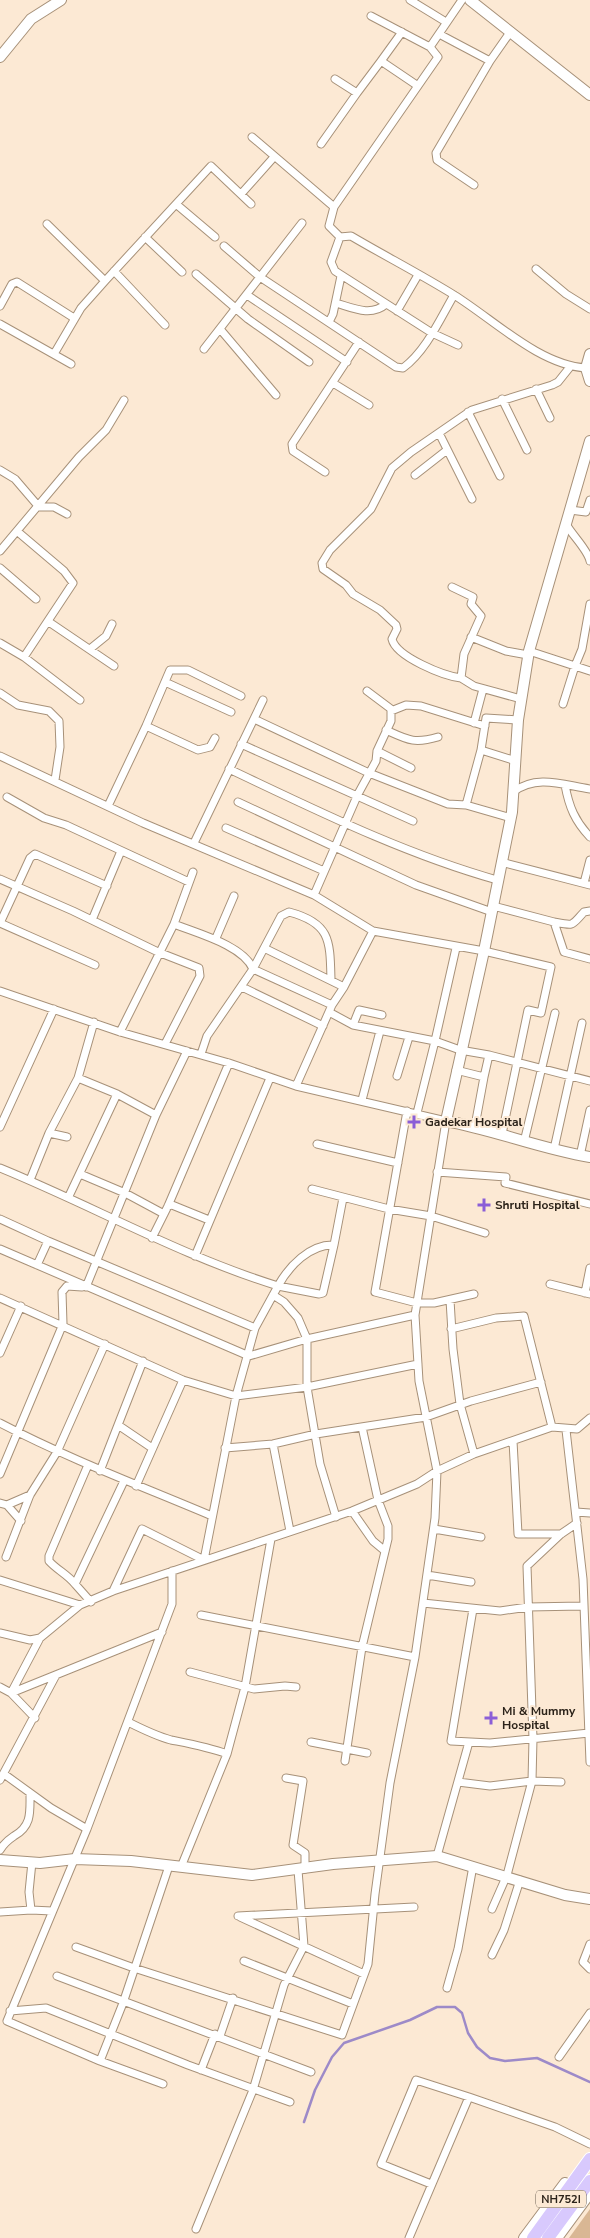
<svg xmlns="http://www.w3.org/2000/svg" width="590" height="2238" font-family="'Nunito Sans',sans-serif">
<rect width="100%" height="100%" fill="#fce9d4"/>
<path fill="#d9b794" d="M590 2209V2238H569Z"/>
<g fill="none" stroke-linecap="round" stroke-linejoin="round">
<path stroke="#9d8ac8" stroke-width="2.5" d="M304 2122 315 2090 332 2057 344 2043 410 2020 437 2007H455L462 2013 468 2033 477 2047 490 2058 505 2061 537 2058 590 2082"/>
<defs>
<path id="street" d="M410 0 446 22
M371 16 430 47
M439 34 490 61
M381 61 402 32
M335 79 357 93 381 61 418 86
M252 137 334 207 438 57 430 47 462 0
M321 144 357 93
M474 185 437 160 436 153 490 61 511 31
M241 194 274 157
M176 204 215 237
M334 207 329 226 340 237
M47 224 105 281 211 166 251 204
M145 237 182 272
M224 246 260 277 396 367 403 368C426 351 440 319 454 295
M536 269 566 294 590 309
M114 271 165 325
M196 274 248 319 309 362
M247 295 347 362
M336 303C353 308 371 317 386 304
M0 306 12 284 17 282 74 318
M397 311 418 275
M329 322 333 314 341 276
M0 324 71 364
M220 329 276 395
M458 345 432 333 335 271 331 262 340 237 351 236C385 256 420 274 454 295 493 319 539 365 586 368
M204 349 302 223
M54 354 81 308 105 281
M333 383 369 405
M536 389 550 418
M502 399 527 450
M468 412 500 476
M439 433 472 499
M0 470 15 479 39 507H54L67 514
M325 472 293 451 292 444 359 342
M415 475 447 450
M570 510 586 512 590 500
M566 524C572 535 588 550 590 561
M18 532 64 571 73 583 24 657
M0 551 79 457 106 430 124 400
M0 568 36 599
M452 587 473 597 471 604 481 616 464 654 461 678C444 676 396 657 392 639L397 629 396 625 380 610 353 594 346 585 323 569 322 563 330 550 371 509 392 468 411 452 472 410 552 385 558 382 570 367
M49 622 114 666
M471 637 506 651 528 655
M0 643 24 657 80 700
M90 649 106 636 112 624
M529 651 590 671
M461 678 474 686 521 699
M165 682 231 712
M367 691 391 709V721L377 751 411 768
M0 693 18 705 49 711 59 721 60 747 55 780
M563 704 575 666 582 649 590 604
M391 711 406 705 421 706 485 726
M254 719 369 773 448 804 466 805
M474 723 483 689
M146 726 198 750 210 747 215 738
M386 730C408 740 414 744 438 737
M241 744 413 821
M481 750 516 761
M377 751 376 761 358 794 314 895 373 931 484 951 551 967 541 1013 528 1010 502 1134
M0 756 143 823 314 895
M229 769C318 811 402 853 497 880
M565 785C569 807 575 821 590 837
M513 792C537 774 563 785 590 789
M7 797 44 818 66 825 189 882
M238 802 416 885 492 912
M108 806 146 726 170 670H188L241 696
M511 818 466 805 481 750 486 718 518 720
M226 828 324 871
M194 843 263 700
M501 862 590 885
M0 879 73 911 158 952 199 968 200 976 165 1044
M584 883 590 860
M493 906 554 922 564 952 590 959
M92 920 121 851
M554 922C575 926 571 926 584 912L590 911
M0 923 30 858 35 854 107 886
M0 923 95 965
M174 924 193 872
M216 938 234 896
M264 948 344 987 332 1005 296 1086
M456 948 435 1041 460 1050 489 1055 590 1081
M242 987 323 1026
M344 987 373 931
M0 991 120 1032 229 1063 296 1086 446 1121 415 1315 419 1381 437 1471 435 1518 415 1657 390 1783 375 1894 368 1964 342 2035 134 1968 76 1947
M329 1012 353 1025 435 1041 417 1113
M353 1025 359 1010 382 1015
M120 1032 174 924C196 933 243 945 253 969L332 1005
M201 1054 207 1036 253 969 281 916 289 912C331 923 330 941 331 980
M456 1070 484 1077 475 1126
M397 1076 409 1037
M484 1077 489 1055
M78 1078 117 1094 156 1115
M362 1100 380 1031
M407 1111 375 1292 417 1303H434L474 1294
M0 1127 54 1009
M49 1133 67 1137
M524 1142 555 1013
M317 1144 398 1163
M554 1149 582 1023
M580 1156 590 1110
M0 1168C93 1206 181 1256 278 1286 289 1266 310 1244 334 1245L323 1293 319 1294 278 1286 255 1328 236 1396 204 1560 142 1529 113 1591
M437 1172 506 1177 505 1183 590 1204
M80 1174 125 1193 164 1214
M30 1180 49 1133 78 1078 94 1022
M312 1189 389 1209 431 1216 485 1233
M69 1196 117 1094
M168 1206 172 1205 209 1220
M0 1219 48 1241 37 1265
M152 1238 168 1206 229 1063
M48 1241 255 1328
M334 1245 343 1198
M0 1249 249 1356 307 1339 415 1315
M195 1256 270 1078
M550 1284 590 1294
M86 1287 156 1115 187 1051
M585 1293 590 1268
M273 1295 284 1302 298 1318 307 1339V1387L320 1464 336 1517
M0 1298 183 1380 236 1396 307 1387 418 1364
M450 1300 453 1349 460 1404 474 1454
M451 1329 496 1318 524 1316 552 1427
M0 1353 21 1306
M0 1423C69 1459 141 1486 212 1516
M118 1425 152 1448
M566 1430 583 1579 590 1762
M513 1441 518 1534H561
M273 1444 290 1531
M225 1448 273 1444 316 1434 426 1417 471 1401 541 1382
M100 1471 143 1361
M0 1474 63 1324 62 1292 67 1286 82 1287
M136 1486 183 1380
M0 1503 7 1505 30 1495
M7 1505 21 1521
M352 1511 373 1541 385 1551
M576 1512 590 1513
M434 1529 481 1537
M6 1557 30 1495 57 1452 105 1344
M427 1575 471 1582
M0 1580 80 1605
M75 1584C67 1574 57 1570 49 1561V1556L88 1465
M91 1602 75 1584 124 1481
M423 1603 500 1611 528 1607 582 1606
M473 1609 451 1741 490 1743 589 1733
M201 1615 415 1657
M0 1633 30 1640 40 1638 80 1605 113 1591 352 1511 417 1484 437 1471 474 1454 552 1427 577 1429 590 1418
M190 1672 254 1689 285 1686 296 1687
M0 1687 11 1693 162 1632
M35 1718 11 1693 40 1638
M128 1722C142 1729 156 1736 171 1740 191 1744 208 1747 227 1754
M311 1742 367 1753
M345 1761 362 1647 388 1539V1526L378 1500 362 1427
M4 1774 51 1808 87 1829
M286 1778 303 1781 293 1845 305 1853V1869
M0 1780 55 1677
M458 1782 490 1786 532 1781 561 1782
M0 1850C4 1843 8 1840 14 1836 32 1826 30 1812 30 1793
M437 1856 469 1742
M169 1866 123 2003 100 2061 7 2021 87 1829 172 1604V1571
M181 1867 227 1754 245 1687 271 1539
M492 1909 507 1875 532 1781 533 1739 527 1566 561 1534 577 1523
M31 1910 52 1911
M0 1912 31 1910 29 1892 32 1862
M238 1916 414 1907
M240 1917 364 1974
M590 1944 583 1962 590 1969
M492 1955 504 1930 520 1880
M244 1961 353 2004
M57 1976 311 2072
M447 1988 458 1949 473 1866
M10 2011 46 2008 188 2065 290 2102
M220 2036 233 1998
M559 2057 590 2013
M100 2061 163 2084
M201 2070 215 2034
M431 2184 381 2164 416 2080 469 2097
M196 2229 253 2090 284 1985 304 1946 298 1870
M409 2238 469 2097 555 2127 590 2144"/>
<path id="secondary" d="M470 0 590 95
M0 57 31 19 61 0
M590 354 586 368 590 381
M590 441 529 651 518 720 512 812 484 951 446 1121C495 1130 541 1149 590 1157
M0 1860 40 1863 75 1859 131 1861 252 1875 333 1864 437 1856 565 1895 590 1899
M524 2238 565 2183
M557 2238 590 2193"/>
<path id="highway" d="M533 2238 590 2159
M548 2238 590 2181"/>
</defs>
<use href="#street" stroke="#a79179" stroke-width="9"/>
<use href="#secondary" stroke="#a79179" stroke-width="12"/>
<use href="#highway" stroke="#fff" stroke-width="14"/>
<use href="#street" stroke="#fff" stroke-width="7"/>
<use href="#secondary" stroke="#fff" stroke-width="10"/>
<use href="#highway" stroke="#d8c9fd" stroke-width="12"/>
</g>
<g fill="#8b5ed7" stroke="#fce9d4" stroke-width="2">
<path d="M411.5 1114.5h5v5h5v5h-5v5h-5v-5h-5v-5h5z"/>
<path d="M481.5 1197.5h5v5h5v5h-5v5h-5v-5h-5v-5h5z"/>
<path d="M488.5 1710.5h5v5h5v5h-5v5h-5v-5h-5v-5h5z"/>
</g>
<g text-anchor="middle" stroke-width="4" stroke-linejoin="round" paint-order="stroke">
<rect fill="#fce9d4" stroke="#6a5e52" stroke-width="1" x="536" y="2190.5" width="50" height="17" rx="4"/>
<g font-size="11" font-weight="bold" fill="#2c231a">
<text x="561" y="2203">NH752I</text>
</g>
<g font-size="12" font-weight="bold" fill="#2c231a" stroke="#fce9d4" text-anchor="start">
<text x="425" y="1126">Gadekar Hospital</text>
<text x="495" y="1209">Shruti Hospital</text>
<text x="502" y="1715">Mi &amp; Mummy<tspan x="502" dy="14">Hospital</tspan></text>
</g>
</g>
</svg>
